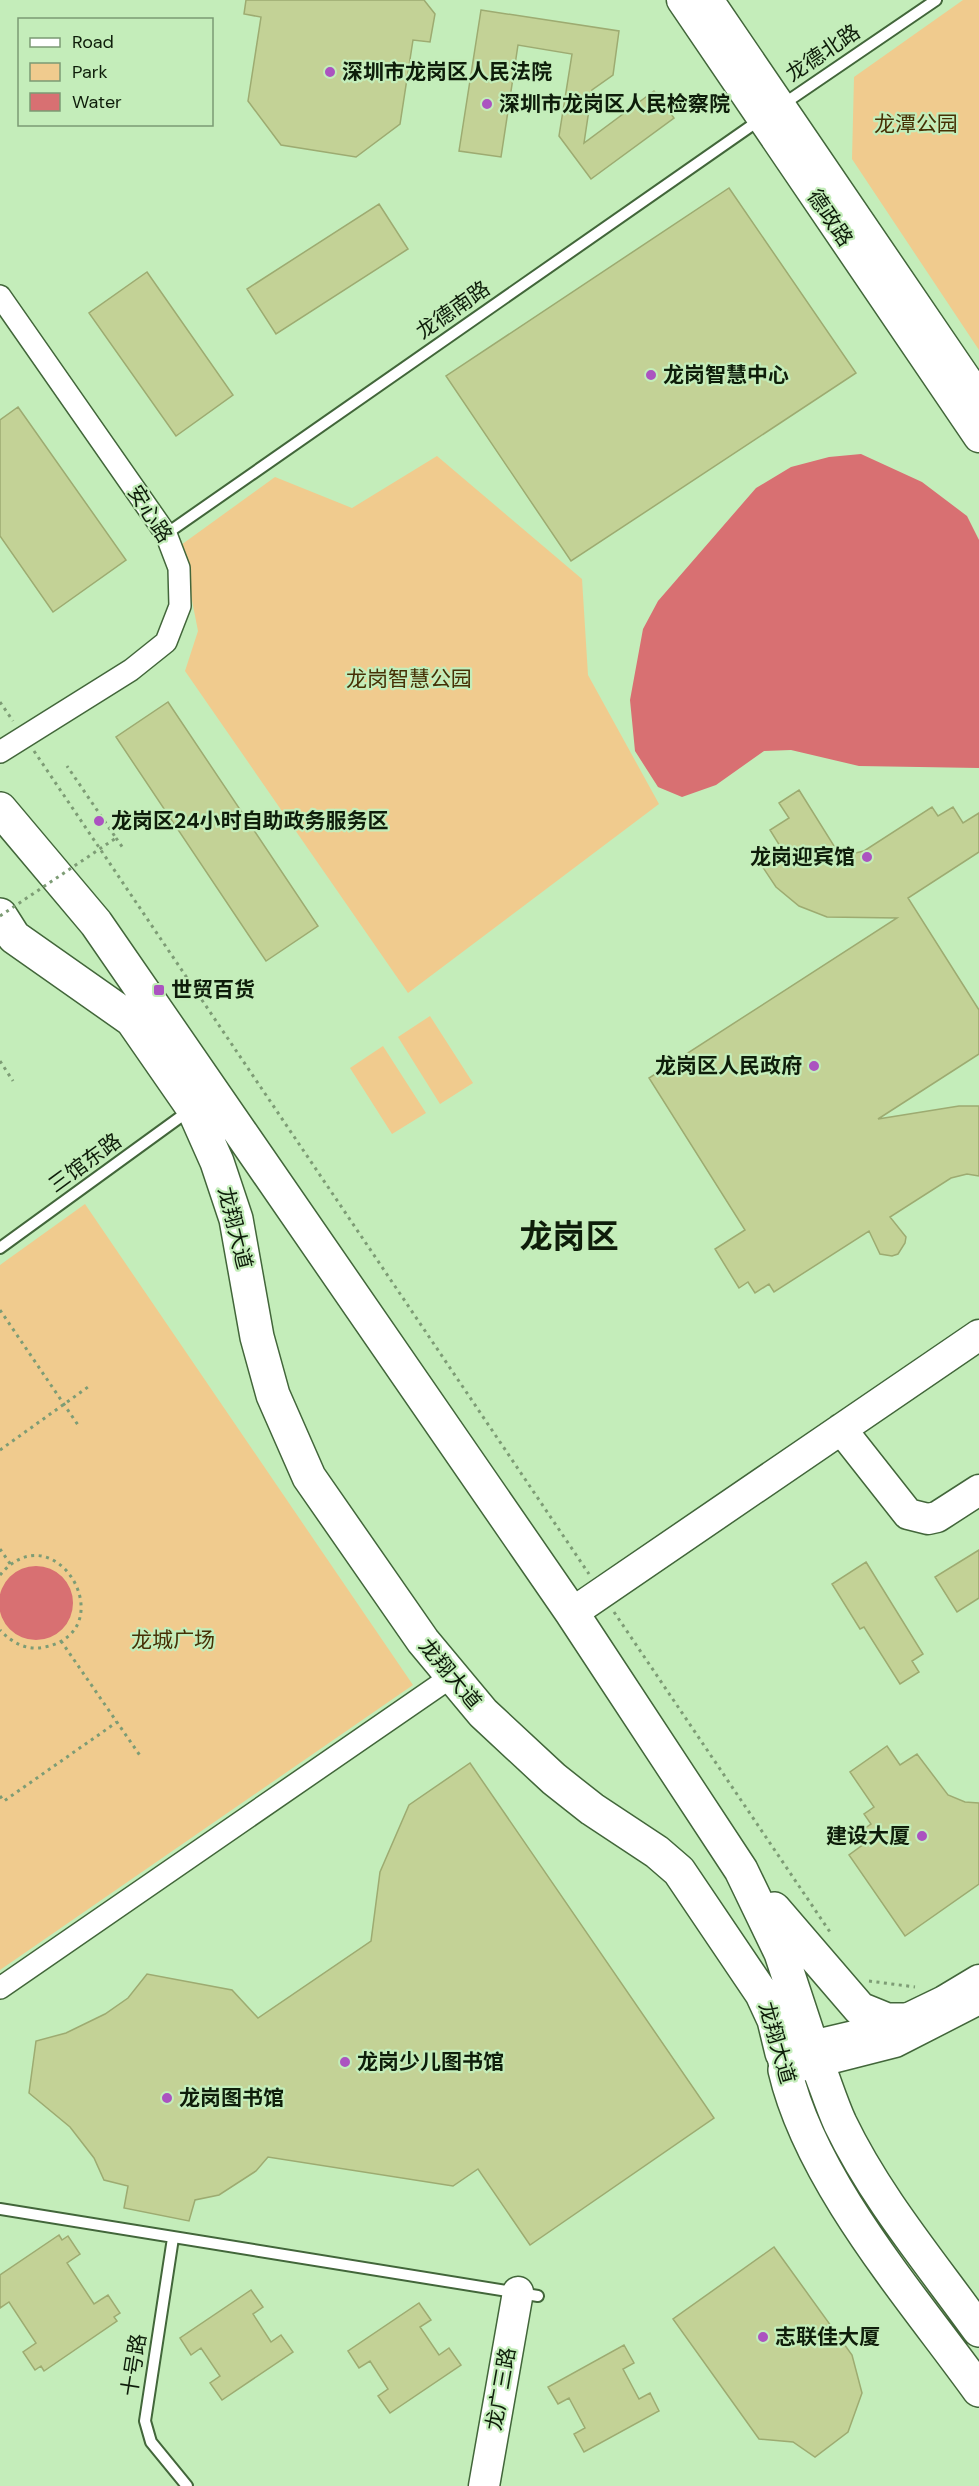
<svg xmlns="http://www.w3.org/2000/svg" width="979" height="2486" font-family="'DM Sans','Noto Sans SC',sans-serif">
<rect width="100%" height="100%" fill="#c4edba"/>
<path fill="#f0cb8e" d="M963 0H979V350L852 159 854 77Z
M437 456 582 579 588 675 659 804 408 993 185 671 198 631 181 545 275 477 352 508Z
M430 1016 473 1083 440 1104 398 1037Z
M383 1046 426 1113 392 1134 350 1068Z
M85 1204 413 1685 0 1970V1265Z"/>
<path fill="#d87072" d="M861 454 922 482 967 516 979 540V768L859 766 791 750 764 751 716 785 682 797 658 787 635 751 630 700 643 629 658 601 756 488 791 467 829 457Z
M-1 1603a37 37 0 1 1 74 0a37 37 0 1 1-74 0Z"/>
<path fill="#c3d296" stroke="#9dab71" stroke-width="1.5" d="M246 0H424L435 14 430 42 413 40 400 124 356 157 281 145 248 101 261 17 244 14Z
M481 10 619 31 613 75 592 90 584 143 654 91 674 118 591 179 559 136 572 54 518 45 501 157 459 151Z
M729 188 856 373 571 561 446 376Z
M379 204 408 249 276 334 247 289Z
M147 272 233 395 176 436 89 313Z
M18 407 126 560 53 612 0 536V420Z
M168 702 318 926 266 961 116 737Z
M799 790 834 846 851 854 864 851 932 807 938 816 953 807 963 823 979 813V852L908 898 979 1010V1054L878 1119 959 1106H979V1176L967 1174 951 1178 890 1217 906 1237 905 1243 898 1254 892 1256 880 1254 869 1231 774 1292 769 1284 755 1293 748 1282 739 1288 715 1249 745 1230 649 1078 897 918 827 917 799 906 776 887 758 860 780 846 770 830 789 818 779 803Z
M979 1550V1598L957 1612 935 1577Z
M866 1562 923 1654 912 1661 919 1672 900 1684 864 1627 860 1629 832 1584Z
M887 1746 900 1765 917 1754 948 1795 965 1802 979 1803V1884L905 1936 849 1855 868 1841 861 1831 871 1824 864 1814 874 1807 850 1772Z
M470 1763 714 2118 530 2245 478 2169 453 2186 268 2157 256 2171 219 2195 195 2200 189 2221 124 2208 128 2186 104 2180 94 2158 70 2127 29 2093 36 2041 66 2033 105 2014 128 1998 147 1974 232 1990 258 2018 371 1941 380 1872 409 1805Z
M59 2235 62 2240 68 2236 80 2254 67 2263 94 2304 108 2295 120 2313 114 2317 117 2321 44 2371 41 2366 35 2370 23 2352 36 2343 9 2302 0 2308V2275Z
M774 2247 852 2355 862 2393 848 2432 815 2457 793 2442 759 2439 673 2319Z
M251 2290 263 2307 253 2314 271 2342 281 2335 293 2352 222 2400 210 2383 220 2376 201 2348 191 2355 180 2338Z
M419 2303 431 2320 420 2327 439 2355 449 2348 461 2365 390 2413 378 2396 388 2389 370 2361 359 2368 348 2351Z
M624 2345 634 2363 623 2369 639 2399 650 2393 659 2411 584 2452 574 2434 585 2428 569 2398 558 2404 548 2387Z"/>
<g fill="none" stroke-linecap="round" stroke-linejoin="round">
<defs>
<path id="lane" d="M782 105 936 0
M166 534 761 119
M0 1248 190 1110
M0 2209 538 2296
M173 2238 145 2421 151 2442 187 2486"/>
<path id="street" d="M0 296 166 534 179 568 180 606 166 642 131 670 0 752
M0 1988 451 1677"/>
<path id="secondary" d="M682 0 979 437
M708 0 979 398
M841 1429 908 1514 928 1519 937 1517 979 1490
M572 1613 979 1335
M979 1980 944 2001 888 2028 782 2053 785 2070 895 2042 979 1999
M484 2486 518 2292"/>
<path id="primary" d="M0 809 96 923 572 1613 741 1870 781 1953 812 2047
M0 915 14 937 132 1020 193 1108 217 1162 236 1219 257 1337 273 1395 309 1477 423 1641 483 1713 554 1779 592 1809 657 1852 679 1871 762 1994 774 2020 782 2053
M774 1909 860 2009 887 2020H907
M817 2063C825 2083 831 2103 840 2123 876 2198 931 2263 979 2330
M785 2070C811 2182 912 2297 979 2390"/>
</defs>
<use href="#lane" stroke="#42663a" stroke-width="14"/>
<use href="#street" stroke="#42663a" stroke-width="24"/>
<use href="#secondary" stroke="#42663a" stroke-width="33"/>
<use href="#primary" stroke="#42663a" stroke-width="36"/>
<path stroke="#7d9c75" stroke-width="3" stroke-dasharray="3 4.5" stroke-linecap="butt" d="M0 702 13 721
M34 751 589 1574
M116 838 123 848
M0 1061 13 1081
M0 1310 78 1425
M0 1450 88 1387
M0 1549 11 1565
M0 1575C55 1509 125 1630 45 1647 27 1651 12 1643 0 1630
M614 1612 832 1935
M61 1641 141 1757
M0 1796 4 1801 117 1722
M869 1981 915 1987"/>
<use href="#lane" stroke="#fff" stroke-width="10"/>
<use href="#street" stroke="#fff" stroke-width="21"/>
<use href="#secondary" stroke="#fff" stroke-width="30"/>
<use href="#primary" stroke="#fff" stroke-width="33"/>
<path stroke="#7d9c75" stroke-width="3" stroke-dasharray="3 4.5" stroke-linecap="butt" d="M0 916 116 838 67 766"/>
</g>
<g fill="#ab53c0" stroke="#c4edba" stroke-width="2">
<circle cx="330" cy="72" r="6"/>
<circle cx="487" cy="104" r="6"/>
<circle cx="651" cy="375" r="6"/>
<circle cx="99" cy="821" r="6"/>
<circle cx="867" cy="857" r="6"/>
<rect x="153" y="984" width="12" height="12" rx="3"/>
<circle cx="814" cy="1066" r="6"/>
<circle cx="922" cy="1836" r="6"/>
<circle cx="345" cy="2062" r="6"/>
<circle cx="167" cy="2098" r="6"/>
<circle cx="763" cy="2337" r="6"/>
</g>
<g text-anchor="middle" stroke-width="4.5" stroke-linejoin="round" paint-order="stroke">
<g font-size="21" fill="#0e1d0a" stroke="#c4edba">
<text transform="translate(823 53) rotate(-34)" y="7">龙德北路</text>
<text transform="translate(830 218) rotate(56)" y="7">德政路</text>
<text transform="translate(453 310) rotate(-35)" y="7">龙德南路</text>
<text transform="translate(150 514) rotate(58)" y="7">安心路</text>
<text transform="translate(85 1163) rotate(-36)" y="7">三馆东路</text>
<text transform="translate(235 1228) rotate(76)" y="7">龙翔大道</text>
<text transform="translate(450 1674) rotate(50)" y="7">龙翔大道</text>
<text transform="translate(777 2043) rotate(74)" y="7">龙翔大道</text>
<text transform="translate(134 2365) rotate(-81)" y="7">十号路</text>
<text transform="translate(501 2389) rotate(-80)" y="7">龙广三路</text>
</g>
<g font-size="21" font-weight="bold" fill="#0e1d0a" stroke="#c4edba" text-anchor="start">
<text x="342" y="79">深圳市龙岗区人民法院</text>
<text x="499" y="111">深圳市龙岗区人民检察院</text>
<text x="663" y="382">龙岗智慧中心</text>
<text x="111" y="828">龙岗区24小时自助政务服务区</text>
<text x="855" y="864" text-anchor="end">龙岗迎宾馆</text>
<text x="171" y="997">世贸百货</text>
<text x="802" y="1073" text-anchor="end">龙岗区人民政府</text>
<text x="910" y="1843" text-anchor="end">建设大厦</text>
<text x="357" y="2069">龙岗少儿图书馆</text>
<text x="179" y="2105">龙岗图书馆</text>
<text x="775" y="2344">志联佳大厦</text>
</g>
<g font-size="21" fill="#463005" stroke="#c4edba">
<text x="916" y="131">龙潭公园</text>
<text x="409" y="686">龙岗智慧公园</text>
<text x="173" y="1647">龙城广场</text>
</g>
<g font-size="33" font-weight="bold" fill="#0e1d0a" stroke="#c4edba">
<text x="569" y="1248">龙岗区</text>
</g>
</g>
<rect x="18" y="18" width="195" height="108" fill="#c4edba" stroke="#7b9a74" stroke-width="1.5"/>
<rect x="30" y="38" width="30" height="9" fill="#ffffff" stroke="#7b9a74" stroke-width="1.5"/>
<text x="72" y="48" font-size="18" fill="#0e1d0a">Road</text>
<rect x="30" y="63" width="30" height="18" fill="#f0cb8e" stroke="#7b9a74" stroke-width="1.5"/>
<text x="72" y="78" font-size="18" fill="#0e1d0a">Park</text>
<rect x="30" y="93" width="30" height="18" fill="#d87072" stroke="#7b9a74" stroke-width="1.5"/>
<text x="72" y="108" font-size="18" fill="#0e1d0a">Water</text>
</svg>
